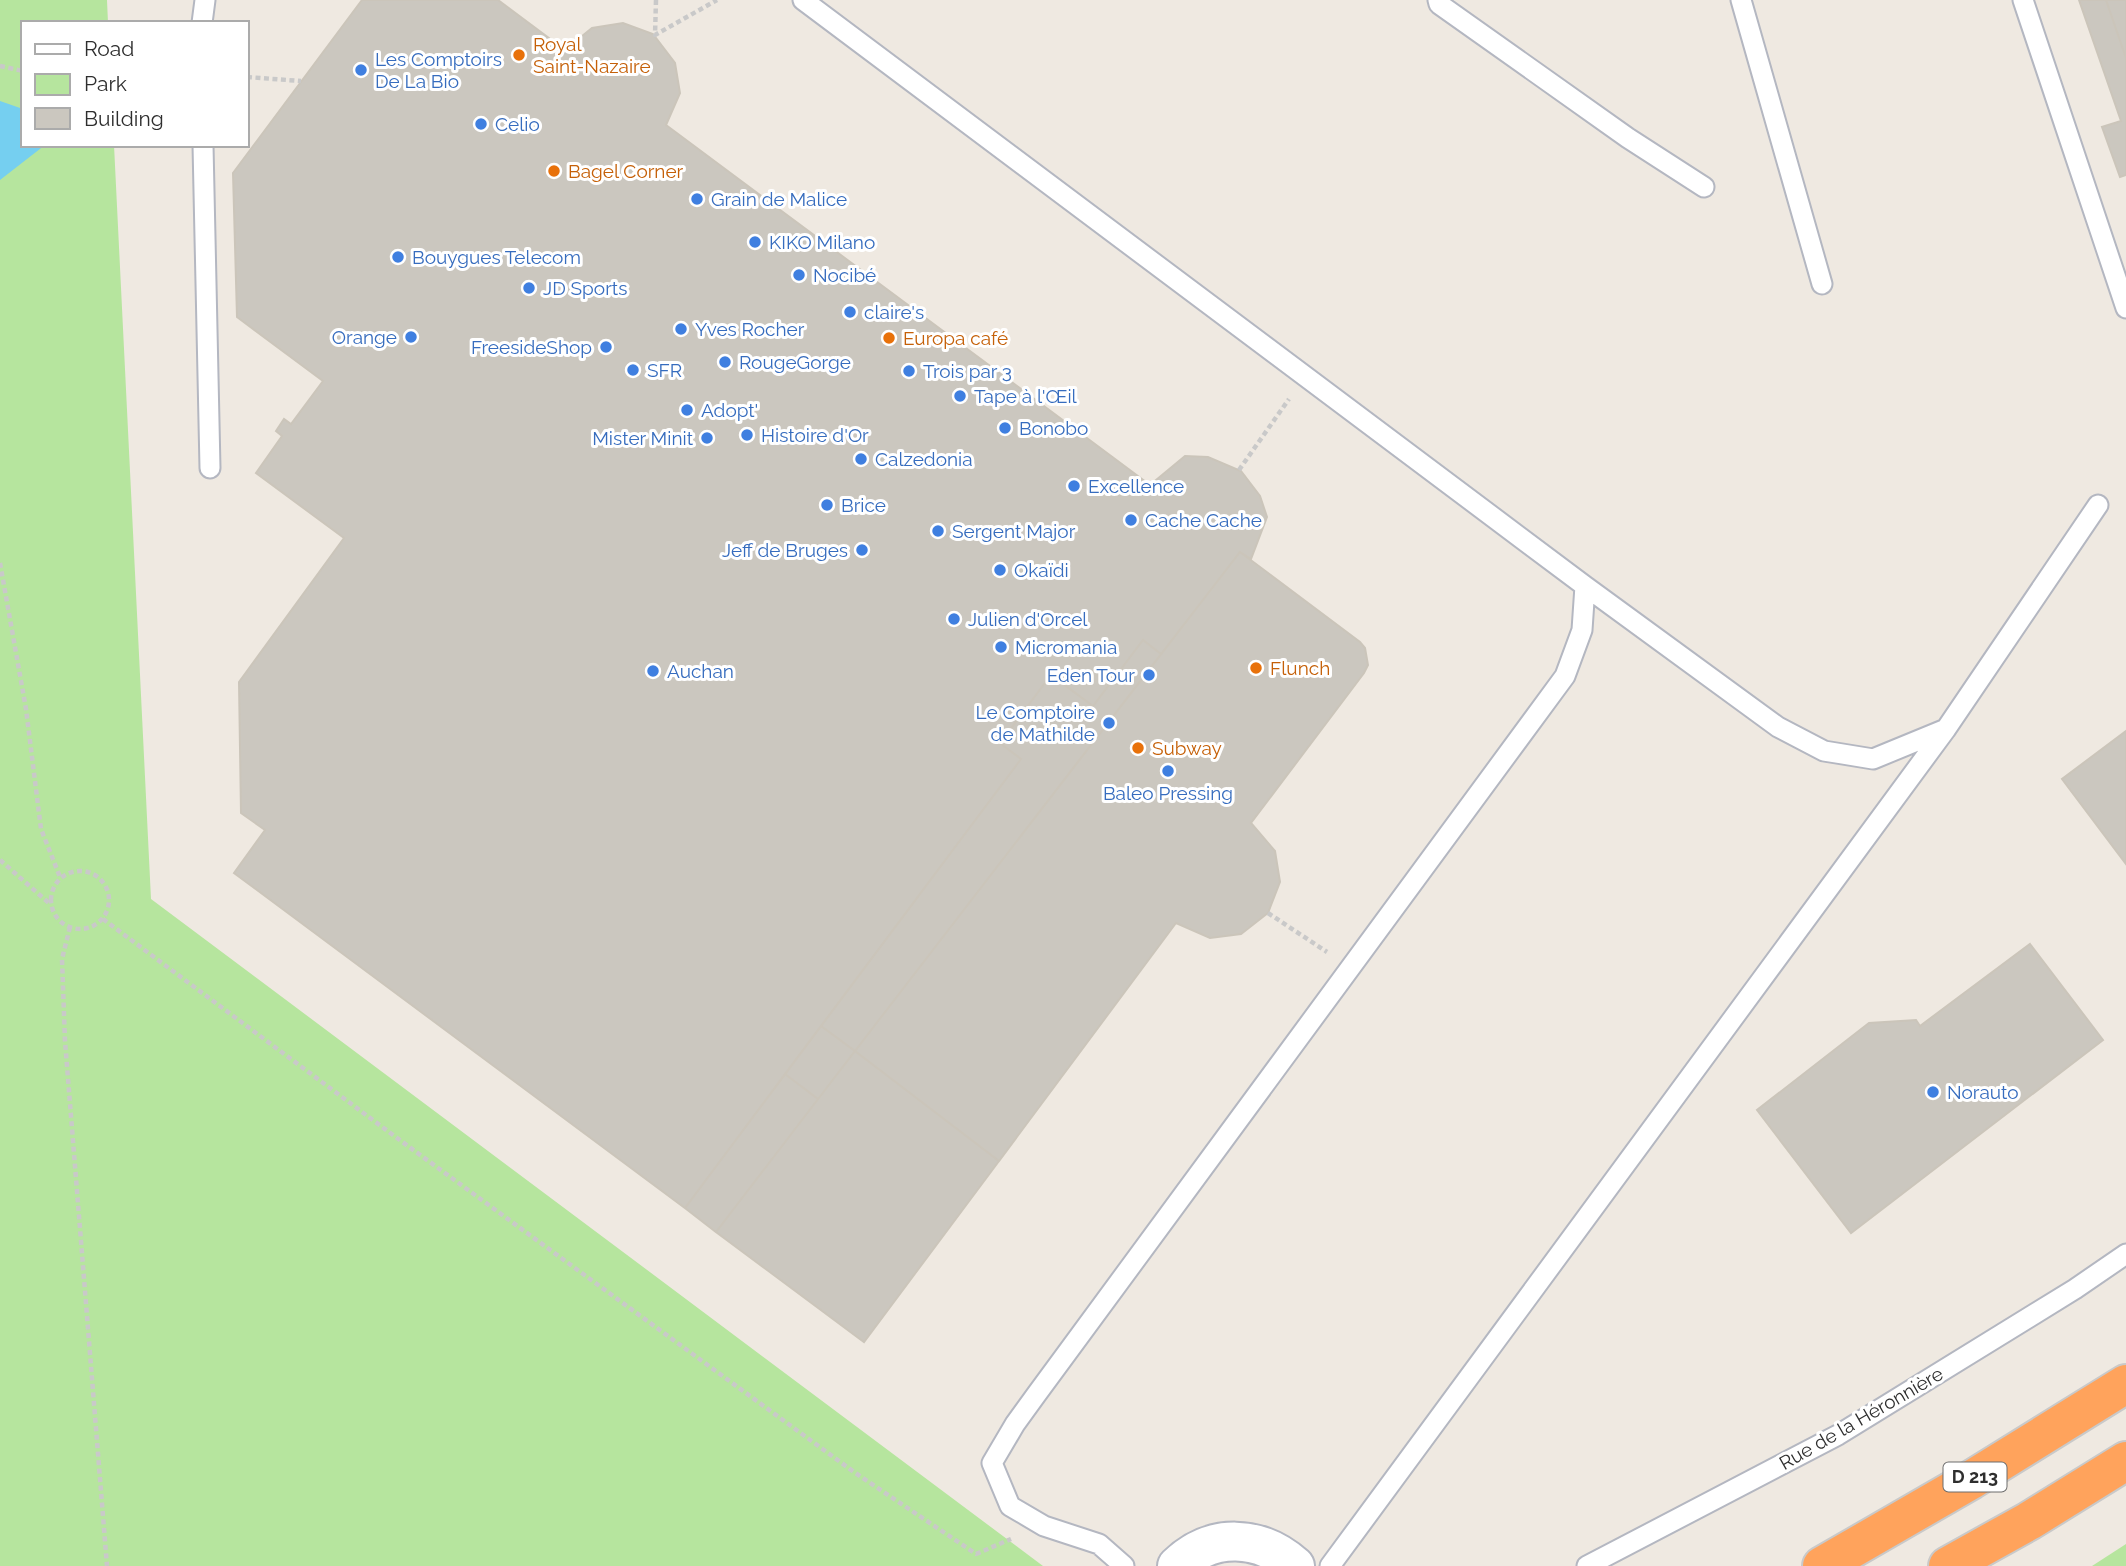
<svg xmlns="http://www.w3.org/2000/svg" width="2126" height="1566" font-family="Raleway,sans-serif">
<rect width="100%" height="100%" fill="#efe9e1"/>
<path fill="#b6e59e" d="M0 0H107L108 23H23V145H114L151 899 1043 1566H0Z
M2126 1544V1566H2092Z"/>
<path fill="#75cff0" d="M0 101 23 109V145H45L0 180Z"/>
<path fill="#cbc7bf" stroke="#cbc5ba" stroke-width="2" d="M362 0H498L565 50 592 28 623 23 653 34 675 63 680 93 666 125 1150 485 1185 456 1208 457 1241 471 1260 496 1267 517 1251 559 1240 552 1161 654 1143 640 1093 706 1051 675 1000 743 1021 759 685 1208 234 873 265 830 241 813 239 682 344 538 256 473 282 436 276 431 284 419 291 424 323 381 237 317 233 173Z
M2079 0H2106L2126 58V175L2120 177 2102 127 2121 121Z
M2106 0H2126V58Z
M1240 552 1360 642 1365 648 1368 665 1364 673 1251 823 1275 851 1280 882 1268 913 1241 934 1210 938 1176 923 999 1161 855 1051Z
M1143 640 1161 654 855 1051 821 1026 1021 759 1000 743 1051 675 1093 706Z
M2126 731V864L2062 779Z
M2030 944 2103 1040 1851 1233 1757 1110 1869 1023 1916 1020 1920 1026Z
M821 1026 855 1051 818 1099 785 1074Z
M855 1051 999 1161 864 1342 716 1232Z
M785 1074 818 1099 716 1232 685 1208Z"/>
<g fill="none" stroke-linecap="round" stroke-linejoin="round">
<defs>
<path id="lane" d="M803 0 1585 586 1778 727 1824 751 1873 759 1946 729
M1438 0 1439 4 1628 138 1704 187
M1741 0 1822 284
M2023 0 2126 308
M202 23 205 0
M203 145 210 468
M1124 1566 1099 1544 1044 1526 1010 1506 992 1463 1015 1424 1036 1395 1565 676 1582 630 1585 586
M1330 1566 1946 729 2098 505
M1587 1566 1838 1435 2075 1289 2126 1254"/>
<path id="street" d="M1177 1566C1212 1532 1260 1535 1295 1566"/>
<path id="highway" d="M1822 1566 1971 1480 2126 1384
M1948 1566 2029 1521 2126 1461"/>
</defs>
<use href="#lane" stroke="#b4b7c1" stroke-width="23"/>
<use href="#street" stroke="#b4b7c1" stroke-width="42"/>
<use href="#highway" stroke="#c9c9c9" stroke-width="42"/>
<path stroke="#c9c9c9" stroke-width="4.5" stroke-dasharray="5 3.5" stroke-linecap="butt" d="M656 0 655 35 717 0
M0 66 23 71
M247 77 301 81
M1239 470 1289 399
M0 563 26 709 41 829 60 877
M0 860 50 904
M51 900a29 29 0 1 1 58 0a29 29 0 1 1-58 0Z
M1268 913 1327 952
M103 919 397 1138 854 1472 976 1554 1011 1539
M70 927 62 959 65 1041 107 1566"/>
<use href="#lane" stroke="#fff" stroke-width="19"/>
<use href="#street" stroke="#fff" stroke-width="38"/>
<use href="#highway" stroke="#ffa35c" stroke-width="38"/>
</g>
<g fill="#e8710a" stroke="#fff" stroke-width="2.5">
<circle cx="519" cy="55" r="7"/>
<circle cx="554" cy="171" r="7"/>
<circle cx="889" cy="338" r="7"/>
<circle cx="1256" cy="668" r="7"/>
<circle cx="1138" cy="748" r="7"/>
</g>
<g fill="#3f7fe0" stroke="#fff" stroke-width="2.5">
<circle cx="361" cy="70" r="7"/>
<circle cx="481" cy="124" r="7"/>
<circle cx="697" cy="199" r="7"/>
<circle cx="755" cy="242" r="7"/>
<circle cx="398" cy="257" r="7"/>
<circle cx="799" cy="275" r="7"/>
<circle cx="529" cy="288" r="7"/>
<circle cx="850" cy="312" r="7"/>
<circle cx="681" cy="329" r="7"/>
<circle cx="411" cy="337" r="7"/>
<circle cx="606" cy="347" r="7"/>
<circle cx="725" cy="362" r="7"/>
<circle cx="633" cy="370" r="7"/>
<circle cx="909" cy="371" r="7"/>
<circle cx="960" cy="396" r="7"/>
<circle cx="687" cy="410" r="7"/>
<circle cx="1005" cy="428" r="7"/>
<circle cx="747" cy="435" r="7"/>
<circle cx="707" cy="438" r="7"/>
<circle cx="861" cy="459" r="7"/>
<circle cx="1074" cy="486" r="7"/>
<circle cx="827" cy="505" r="7"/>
<circle cx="1131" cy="520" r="7"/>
<circle cx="938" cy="531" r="7"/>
<circle cx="862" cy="550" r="7"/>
<circle cx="1000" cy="570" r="7"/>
<circle cx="954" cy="619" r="7"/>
<circle cx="1001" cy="647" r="7"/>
<circle cx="653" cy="671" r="7"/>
<circle cx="1149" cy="675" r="7"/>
<circle cx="1109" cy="723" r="7"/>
<circle cx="1168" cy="771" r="7"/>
<circle cx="1933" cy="1092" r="7"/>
</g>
<g text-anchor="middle" stroke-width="6" stroke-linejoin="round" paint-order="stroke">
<rect fill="#fff" stroke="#6d6d6d" stroke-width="2" x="1943.5" y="1462.5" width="63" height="29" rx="5"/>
<g font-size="18" font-weight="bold" fill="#2e2e2e">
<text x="1975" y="1483">D 213</text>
</g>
<g font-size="19" fill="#c56008" stroke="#fff" text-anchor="start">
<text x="533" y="51">Royal<tspan x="533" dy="22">Saint-Nazaire</tspan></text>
<text x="568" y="178">Bagel Corner</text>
<text x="903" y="345">Europa café</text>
<text x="1270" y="675">Flunch</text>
<text x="1152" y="755">Subway</text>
</g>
<g font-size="19" fill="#366cbe" stroke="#fff" text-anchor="start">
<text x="375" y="66">Les Comptoirs<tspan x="375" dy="22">De La Bio</tspan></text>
<text x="495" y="131">Celio</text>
<text x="711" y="206">Grain de Malice</text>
<text x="769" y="249">KIKO Milano</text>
<text x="412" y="264">Bouygues Telecom</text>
<text x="813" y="282">Nocibé</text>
<text x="543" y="295">JD Sports</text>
<text x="864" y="319">claire's</text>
<text x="695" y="336">Yves Rocher</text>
<text x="397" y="344" text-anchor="end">Orange</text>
<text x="592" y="354" text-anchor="end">FreesideShop</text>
<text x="739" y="369">RougeGorge</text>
<text x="647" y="377">SFR</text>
<text x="923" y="378">Trois par 3</text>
<text x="974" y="403">Tape à l'Œil</text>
<text x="701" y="417">Adopt'</text>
<text x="1019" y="435">Bonobo</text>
<text x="761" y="442">Histoire d'Or</text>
<text x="693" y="445" text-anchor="end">Mister Minit</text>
<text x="875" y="466">Calzedonia</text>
<text x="1088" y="493">Excellence</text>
<text x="841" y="512">Brice</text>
<text x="1145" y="527">Cache Cache</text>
<text x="952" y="538">Sergent Major</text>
<text x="848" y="557" text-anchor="end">Jeff de Bruges</text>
<text x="1014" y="577">Okaïdi</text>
<text x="968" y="626">Julien d'Orcel</text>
<text x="1015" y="654">Micromania</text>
<text x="667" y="678">Auchan</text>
<text x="1135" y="682" text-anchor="end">Eden Tour</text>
<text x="1095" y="719" text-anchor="end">Le Comptoire<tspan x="1095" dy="22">de Mathilde</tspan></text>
<text x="1168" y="800" text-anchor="middle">Baleo Pressing</text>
<text x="1947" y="1099">Norauto</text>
</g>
<g font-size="19" fill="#2e2e2e" stroke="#fff">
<text transform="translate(1861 1418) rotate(-30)" y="7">Rue de la Héronnière</text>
</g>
</g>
<rect x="21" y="21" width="228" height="126" fill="#ffffff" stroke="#ababab" stroke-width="2"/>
<rect x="35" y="44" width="35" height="10" fill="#ffffff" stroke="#ababab" stroke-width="2"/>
<text x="84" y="56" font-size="21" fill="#2e2e2e">Road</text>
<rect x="35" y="74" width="35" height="21" fill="#b6e59e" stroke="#ababab" stroke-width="2"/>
<text x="84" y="91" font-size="21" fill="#2e2e2e">Park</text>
<rect x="35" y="108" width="35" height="21" fill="#cbc7bf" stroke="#ababab" stroke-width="2"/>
<text x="84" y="126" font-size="21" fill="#2e2e2e">Building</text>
</svg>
